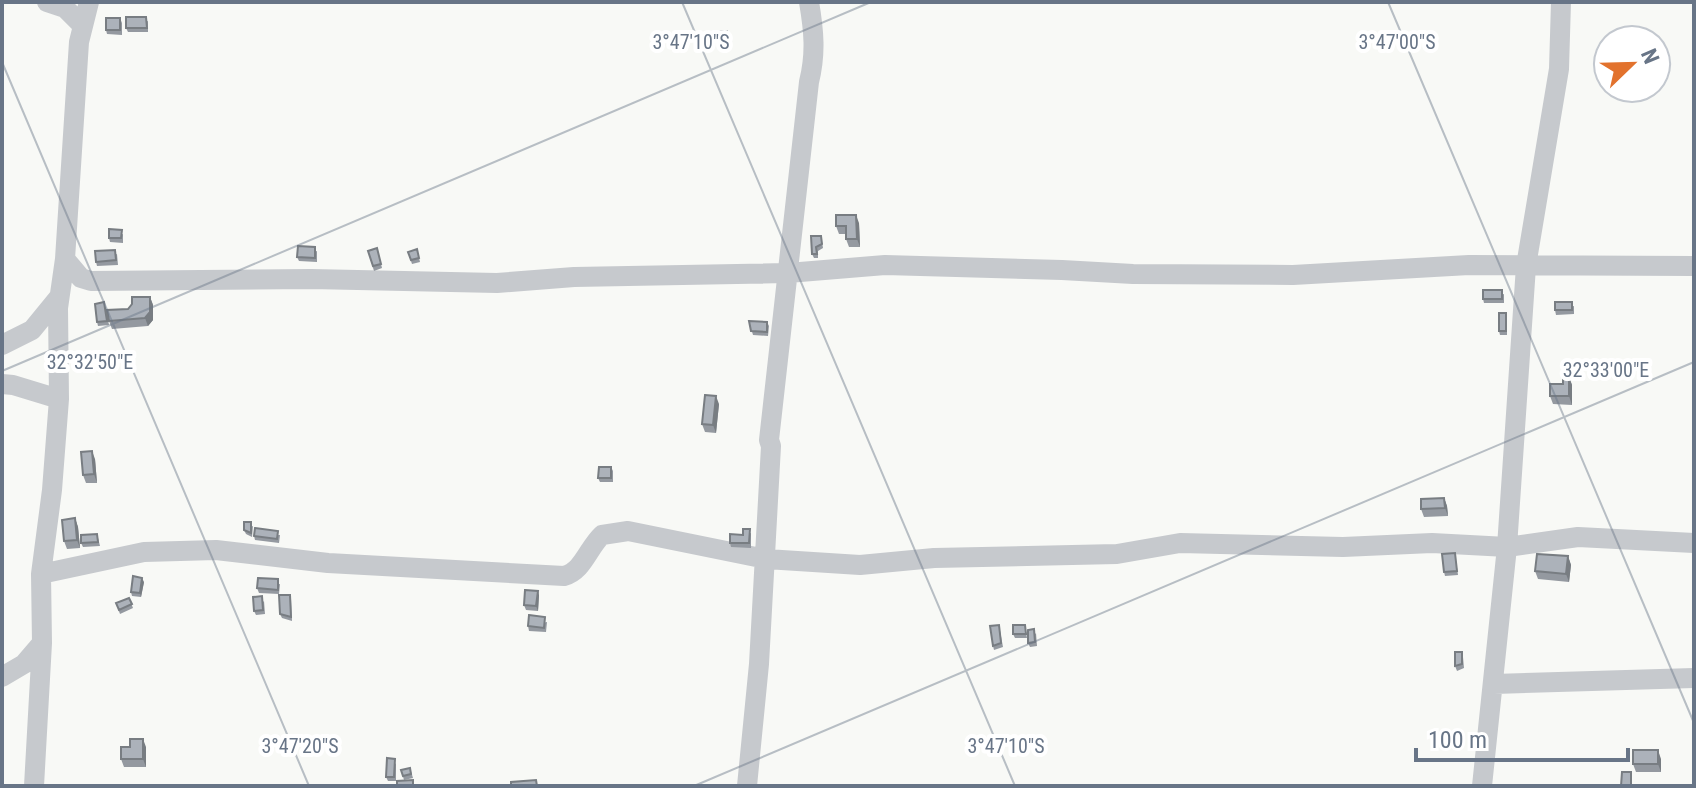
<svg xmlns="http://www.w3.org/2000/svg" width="1696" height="788" font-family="'Roboto Condensed',sans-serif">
<rect width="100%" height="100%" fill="#f8f9f6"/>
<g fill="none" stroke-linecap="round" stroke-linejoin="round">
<path stroke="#c6c9cd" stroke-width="20" d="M47 2 65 8 81 24
M65 259 81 278 91 281 311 279 497 283 574 277 788 273 885 265 1062 270 1133 274 1293 275 1469 265 1694 266
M2 345 32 330 59 297
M2 384 13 385 59 399
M41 574 144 552 216 550 328 563 564 576C583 571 588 548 602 535L628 531 766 559 860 565 934 558 1117 554 1180 543 1343 547 1432 543 1507 547 1578 537 1694 543
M2 677 24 664 42 643
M1494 684 1694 678
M34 786 42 643 41 574 52 490 59 399 58 308 65 259 79 42 89 2
M747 786 759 664 771 446 769 440 809 82C816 54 814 31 809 2
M1482 786 1507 547 1526 266 1559 69 1561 2"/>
</g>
<path fill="#9499a0" d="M120 18 122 23V35L107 34 106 30Z
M148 21V32H128L126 28Z
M728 35 729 42 720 43 719 39Z
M859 223 860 247H849L846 239V234H839L836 226Z
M123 234V243L110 242 109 238Z
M821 236 823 248 818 251V258H814L812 254Z
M377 248 382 268 374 271 368 251Z
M417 249 420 262 412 264 408 252Z
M317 251V262L299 261 297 257Z
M117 254 118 265 97 266 96 262Z
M1504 294V303H1484L1483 299Z
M150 297 153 305V320L148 326 112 329 109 321Z
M1574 306V314L1556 315 1555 310Z
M106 307 109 325 98 326 97 322Z
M1506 313 1507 317V335H1500L1499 331Z
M749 321 767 322 769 326 768 336 753 335Z
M1569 377 1572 385V405L1553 404 1550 396Z
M719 404 716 433 705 432 702 424Z
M95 459 97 483H86L83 475Z
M611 467 613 471V482H600L598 478Z
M1444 498 1447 506 1448 516 1424 517 1421 509Z
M75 518 78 527 80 548 67 549 64 541Z
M253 526 252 537 246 534 244 530Z
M751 533V548L731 547 730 543 743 535Z
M97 534 100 546 83 547 81 543Z
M280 535 279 543 255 540 254 536Z
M1455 553 1458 575 1445 576 1444 572Z
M1568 556 1571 565 1569 582 1538 579 1535 571Z
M144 582 141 597 132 596 131 592Z
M280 584 279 594 259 593 257 588Z
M539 595 538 611 526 610 524 605Z
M129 598 133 608 120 614 116 603Z
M291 599 292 621 282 618 280 614Z
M264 601 265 614 256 615 254 611Z
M547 622 546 632 529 631 528 626Z
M999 625 1003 647 994 650 993 646Z
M1025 625 1027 638H1015L1013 634Z
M1036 633 1037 646 1030 647 1028 643Z
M1463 657 1464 668 1457 671 1455 666Z
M146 747V767H124L121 759Z
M1661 759V772H1636L1633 764Z
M396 763V781H388L386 777Z
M410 768 413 778 404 780 401 770Z"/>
<path fill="#787d82" d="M856 215 859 223 860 247 857 239Z
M150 297 153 305V320L148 326 145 318Z
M1569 377 1572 385V405L1569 396Z
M716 396 719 404 716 433 713 425Z
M92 451 95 459 97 483 94 474Z
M1444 498 1447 506 1448 516 1445 508Z
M75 518 78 527 80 548 77 540Z
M1568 556 1571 565 1569 582 1566 574Z
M142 578 144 582 141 597 140 593Z
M538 591 539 595 538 611 536 606Z
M143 739 146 747V767L143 759Z
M1658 750 1661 759V772L1658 764Z"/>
<path fill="#acb2ba" stroke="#787d82" stroke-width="2" d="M126 17H146L147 28H126Z
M106 18H120V30H106Z
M727 31 728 38 719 39 718 32Z
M836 215H856L857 239H846V226H836Z
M109 229 122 230 121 238H109Z
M811 236H821L822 244 816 247 817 254H812Z
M298 246 315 247V258L297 257Z
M377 248 381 264 373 266 368 251Z
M417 249 419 258 411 260 408 252Z
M115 250 116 260 96 262 95 251Z
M1483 290H1502V299H1483Z
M132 297H150V312L145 318 109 321 107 310 128 309 132 304Z
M104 302 107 321 97 322 95 304Z
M1555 302H1572V310H1555Z
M1499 313H1506V331H1499Z
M749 321 767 322V332L751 331Z
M1563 377H1569V396H1550V384H1563Z
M705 395 716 396 713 425 702 424Z
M92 451 94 474 83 475 81 452Z
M599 467H611V478H598Z
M1444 498 1445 508 1421 509V499Z
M75 518 77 540 64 541 62 520Z
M244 522H251V533L244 530Z
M255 528 278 531 277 539 254 536Z
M743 529H750L749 543H730V534L743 535Z
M97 534 98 542 81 543V535Z
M1455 553 1457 571 1444 572 1442 554Z
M1537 554 1568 556 1566 574 1535 571Z
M133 576 142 578 140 593 131 592Z
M258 578 278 579V590L257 588Z
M525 590 538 591 536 606 524 605Z
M279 595H290L291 617 280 614Z
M262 596 263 610 254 611 253 597Z
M129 598 132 604 119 610 116 603Z
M529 615 545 617 544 628 528 626Z
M999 625 1001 643 993 646 990 626Z
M1013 625H1025L1026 634H1013Z
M1034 629 1035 642 1028 643V630Z
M1455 652H1462V664L1455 666Z
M130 739H143V759H121V747H130Z
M1633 750H1658V764H1633Z
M387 758 395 759 394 777H386Z
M410 768 411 774 403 776 401 770Z
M1622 772H1631V786H1621Z
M413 780V786H397V781Z
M536 780 537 786H511V782Z"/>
<path fill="none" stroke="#687587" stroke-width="2" stroke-opacity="0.45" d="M682 2 1015 786M1388 2 1694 723M2 62 309 786M2 371 871 2M694 786 1694 362"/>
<g font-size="20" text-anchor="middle" fill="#687587" stroke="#fff" stroke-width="8" stroke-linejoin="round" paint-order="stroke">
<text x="691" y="49">3°47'10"S</text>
<text x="1397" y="49">3°47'00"S</text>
<text x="90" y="369">32°32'50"E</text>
<text x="1606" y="377">32°33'00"E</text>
<text x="300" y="753">3°47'20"S</text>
<text x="1006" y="753">3°47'10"S</text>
</g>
<rect width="1696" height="788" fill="none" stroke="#687587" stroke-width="8"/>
<g transform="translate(1632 64) rotate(67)"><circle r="38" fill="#ffffff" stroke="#c3c8cf" stroke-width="2"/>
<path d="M0-6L14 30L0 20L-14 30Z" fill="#e2722d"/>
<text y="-12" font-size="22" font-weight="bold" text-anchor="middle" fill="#687587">N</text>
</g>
<path d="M1416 748v12h212v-12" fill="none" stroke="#687587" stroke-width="4"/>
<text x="1428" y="748" font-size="24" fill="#687587" stroke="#ffffff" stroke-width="6" paint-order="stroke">100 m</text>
</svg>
